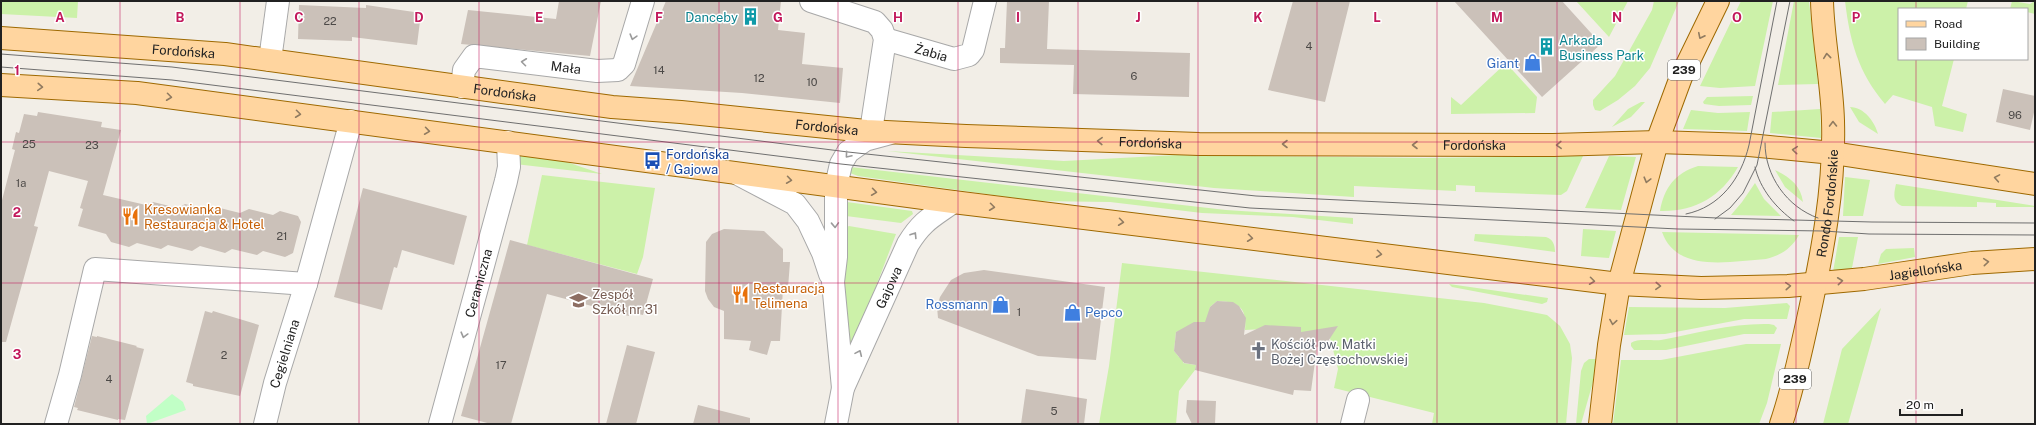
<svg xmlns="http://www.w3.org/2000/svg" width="2036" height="425" font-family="'Public Sans',sans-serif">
<rect width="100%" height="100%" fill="#f2eee7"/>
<path fill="#ccf1a9" d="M1 1H78L77 18 1 14Z
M1576 1H1628L1609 37Z
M1654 1H1679L1650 68 1635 86 1618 100 1600 111 1595 110 1593 105V100L1615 76 1652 10Z
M1741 1H1773L1755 86 1720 88 1700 86Z
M1794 1H1809L1818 84 1778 85Z
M1845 1H1968L1966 9H1899V59H1954L1942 106 1967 114 1963 132 1935 126 1932 107 1893 95 1885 104C1858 72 1850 42 1845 1Z
M2012 1 2030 4 2035 1V14L2027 12V9H2010Z
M1506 63 1537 97 1535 113 1451 114V97L1461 105Z
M1753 96 1751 105 1719 106 1704 104 1703 102 1707 97Z
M1641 102H1645L1631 117 1612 127 1628 109Z
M1850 107C1864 107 1875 122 1878 134L1859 122Z
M1820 109 1821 138 1770 133 1772 112Z
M1691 110 1718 113 1750 112 1747 131 1683 129Z
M887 151 1064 161 1177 155 1425 158 1583 156 1567 191 1561 195 1475 192V186L1456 185V191L1354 186V197L1214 188Z
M520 155 564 161 602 174 515 164Z
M1609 156 1636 157 1621 210 1585 208Z
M1698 166 1738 167C1721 197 1694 212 1660 211 1664 188 1675 173 1698 166Z
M850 167 1226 210 1353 218V224L1293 217 1202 213 1110 202 1035 201 858 176 850 173Z
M1775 170C1789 177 1801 185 1803 202L1785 187Z
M542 175 655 188 643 257 637 274 527 245Z
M1845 177 1870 180 1863 216H1843Z
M1755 183 1764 199 1781 216 1731 215 1742 202Z
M1896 184 2035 206V207H1996V203L1977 202V207L1902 206C1892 202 1894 193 1896 184Z
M847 202 912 211 913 214 901 223 846 216V203Z
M849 226 896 234 845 367 843 365 845 228Z
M1583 229 1616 231 1609 258 1581 256Z
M1662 232 1799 235C1791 249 1781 255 1766 259 1731 261 1677 274 1662 232Z
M1475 234 1546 237C1553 239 1555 245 1555 252L1474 241Z
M1839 237H1858L1852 268 1833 272Z
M1914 248 1915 257 1878 264 1881 254 1886 249Z
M1122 263 1484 303 1547 315 1560 326 1570 344 1572 358 1566 424H1432L1434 413 1334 388 1338 369 1330 338 1301 333V327L1245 330C1247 306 1238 302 1217 301L1210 307 1207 322 1176 332 1174 351 1179 357 1183 358V363L1196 365 1195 370 1179 391 1176 424H1099L1109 366Z
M1449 284 1548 298 1547 302 1542 304 1452 287Z
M1787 303 1790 306 1787 319H1744L1665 334 1624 335 1629 307 1725 308Z
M1881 308 1848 424H1823L1842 349Z
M1769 324 1774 325 1777 328 1774 334H1744L1666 350H1634L1631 346V343C1637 338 1653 341 1661 340 1697 333 1733 323 1769 324Z
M1746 344H1781L1767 403 1759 424H1613L1621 360H1661Z
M1589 359H1596L1593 382 1581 424H1576L1581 371 1584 363Z"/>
<path fill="#c1ffc6" d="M172 394 183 402 186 410 147 424 146 416Z"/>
<path fill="#cbc1b9" d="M559 1H601L590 56 461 44 468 10 556 19Z
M666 1H781L778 30 805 33 802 64 843 68 840 103 742 93 630 86Z
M1007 1H1049L1047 49 1190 53 1189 97 1073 94 1074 65 1000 63V48H1005Z
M1293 1H1350L1325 102 1268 90Z
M1454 1H1562L1601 44 1542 97Z
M299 5 366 8V5L421 13 417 45 352 37V41L298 39Z
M2003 89 2035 96V108L2030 130 1996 122Z
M38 112 102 122 101 127 121 130 103 195 146 205 153 202 178 208 185 204 210 210 216 207 240 213 249 209 273 215 280 211 298 216 301 222 293 253 285 257 263 251 257 255 232 249 225 253 200 246 192 251 168 245 161 249 137 243 129 247 111 242 106 234 78 226 83 209 80 208 88 181 49 171 34 226 38 227 6 342H1V204L15 150 12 149 16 132 19 133 24 114 37 116Z
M363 188 467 216 454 265 402 250 397 268 394 267 382 310 334 297Z
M724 229 764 231 783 249V262H790L788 288H783L780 341H771L767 355 749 350 751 341 724 339V311L714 307 708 299 705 291 706 242 712 234Z
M510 240 653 279 643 315 630 312 629 316 547 294 511 424H491L461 416Z
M984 270 1105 287 1096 360 1038 356 938 318 937 307 940 297 951 280 964 273Z
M1217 301 1233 302 1239 306 1246 318 1244 335 1265 325 1301 327V332L1338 326 1327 343 1317 347 1311 391 1294 390 1293 395 1195 370 1196 365 1184 363 1174 351 1176 332 1194 322H1205L1210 307Z
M205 311 212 313 213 311 259 325 240 396 193 386V384L186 382Z
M92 336 97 337V336L137 346 136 347 144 349 125 420 118 419V420L77 410 78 408 74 407Z
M627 345 655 352 636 424H606Z
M1026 389 1087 399 1084 424H1021Z
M1187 400 1216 401 1215 424H1192L1186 412Z
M698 405 750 418V424H693Z"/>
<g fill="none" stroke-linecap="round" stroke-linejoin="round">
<defs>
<g id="minor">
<path d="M811 1 875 22 882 30 885 39 871 131"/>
<path id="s1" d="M885 39 954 59 969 55 973 50 985 1"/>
<path d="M270 60 278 1"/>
<path id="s2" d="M462 87 464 70 474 56 597 71 618 70 624 64 643 1"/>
<path d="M738 174 795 204 808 221 823 253 830 274"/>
<path d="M843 388 833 282 836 257V186L841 164 848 152 865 140 891 133"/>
<path d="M56 424 70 375 95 269 306 284"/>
<path id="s3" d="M265 424 275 383 306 284 351 121"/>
<path id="s4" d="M440 424 506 181 509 167 508 142"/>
<path id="s5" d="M836 424 843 388 908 244C922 221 932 217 953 202"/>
<path d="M1352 424 1358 400"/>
</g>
<g id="major">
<path id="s6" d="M1 38 225 54 612 107 681 112 866 131 966 136 1199 144 1553 145 1657 142 1749 145 1833 153 2035 184"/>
<path id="s7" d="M1 85 137 93 953 202 1619 284 1701 288 1788 286 1864 279 1972 263 2035 259"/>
<path d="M1600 424 1609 345 1619 284 1657 142 1681 77 1718 1"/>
<path id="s8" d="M1781 424C1793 389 1800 355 1808 319 1822 255 1835 187 1833 121 1832 81 1823 41 1822 1"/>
</g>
</defs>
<use href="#minor" stroke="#a8a8a8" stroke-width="24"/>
<use href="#major" stroke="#9e6900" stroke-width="24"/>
<use href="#minor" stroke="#fff" stroke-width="22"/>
<use href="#major" stroke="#ffd59f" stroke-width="22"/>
<path stroke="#6f6f6f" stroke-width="1" d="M1 54 172 67 848 152 1256 196 1717 218 1872 222 2035 223
M1 67 172 80 841 164 1250 208 1678 229 1824 231 1869 234 2035 235
M1765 143C1765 176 1787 207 1818 218
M1755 167C1760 189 1776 208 1794 221
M1686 214C1720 207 1741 179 1749 145L1777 1
M1715 219 1730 208 1743 193 1757 165 1790 1"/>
</g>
<defs><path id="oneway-chevron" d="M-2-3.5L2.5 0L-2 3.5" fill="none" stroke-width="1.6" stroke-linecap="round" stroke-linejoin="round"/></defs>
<g stroke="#907b60">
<use href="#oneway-chevron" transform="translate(1701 36) rotate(116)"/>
<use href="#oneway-chevron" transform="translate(1827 56) rotate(-96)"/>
<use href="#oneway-chevron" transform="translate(40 87) rotate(4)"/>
<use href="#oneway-chevron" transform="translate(169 97) rotate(7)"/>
<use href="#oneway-chevron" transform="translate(298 114) rotate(7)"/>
<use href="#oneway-chevron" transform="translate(1833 124) rotate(-91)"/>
<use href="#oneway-chevron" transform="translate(427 131) rotate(8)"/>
<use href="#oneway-chevron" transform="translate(1100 141) rotate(-178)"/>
<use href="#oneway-chevron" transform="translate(1285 144) rotate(-180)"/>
<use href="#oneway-chevron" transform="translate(1415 145) rotate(-180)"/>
<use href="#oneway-chevron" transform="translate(1559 145) rotate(178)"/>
<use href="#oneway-chevron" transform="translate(1795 150) rotate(-175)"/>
<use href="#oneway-chevron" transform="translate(1997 178) rotate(-170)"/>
<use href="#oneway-chevron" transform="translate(789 180) rotate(8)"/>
<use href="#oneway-chevron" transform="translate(1647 180) rotate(105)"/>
<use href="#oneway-chevron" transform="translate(874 192) rotate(8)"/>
<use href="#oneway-chevron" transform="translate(992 207) rotate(7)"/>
<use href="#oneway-chevron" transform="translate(1121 222) rotate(7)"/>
<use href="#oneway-chevron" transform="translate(1250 238) rotate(7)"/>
<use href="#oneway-chevron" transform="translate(1379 254) rotate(7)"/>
<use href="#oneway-chevron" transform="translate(1986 262) rotate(-5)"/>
<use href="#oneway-chevron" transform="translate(1592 281) rotate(7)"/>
<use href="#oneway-chevron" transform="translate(1840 281) rotate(-6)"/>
<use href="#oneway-chevron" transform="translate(1658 286) rotate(3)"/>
<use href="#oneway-chevron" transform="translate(1788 286) rotate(-4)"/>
<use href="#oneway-chevron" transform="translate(1613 322) rotate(99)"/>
</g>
<g stroke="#9b9b9b">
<use href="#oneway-chevron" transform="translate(633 37) rotate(106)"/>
<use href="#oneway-chevron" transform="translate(524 62) rotate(-173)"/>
<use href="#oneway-chevron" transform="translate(848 155) rotate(130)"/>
<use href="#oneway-chevron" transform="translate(835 225) rotate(88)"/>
<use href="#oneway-chevron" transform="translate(914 235) rotate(-58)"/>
<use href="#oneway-chevron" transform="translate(464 335) rotate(105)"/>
<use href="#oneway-chevron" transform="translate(859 353) rotate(-66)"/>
</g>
<path fill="none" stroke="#c2185b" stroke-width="1" stroke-opacity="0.55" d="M120 1V424M240 1V424M359 1V424M479 1V424M599 1V424M719 1V424M838 1V424M958 1V424M1078 1V424M1198 1V424M1317 1V424M1437 1V424M1557 1V424M1677 1V424M1796 1V424M1916 1V9M1916 59V424M1 142H2035M1 283H2035"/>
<defs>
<symbol id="building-bare" viewBox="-9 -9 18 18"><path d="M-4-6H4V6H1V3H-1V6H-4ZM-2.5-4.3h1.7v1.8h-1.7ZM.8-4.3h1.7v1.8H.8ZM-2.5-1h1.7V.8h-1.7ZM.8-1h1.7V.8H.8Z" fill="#0f9aa8" stroke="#fff" stroke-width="2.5" paint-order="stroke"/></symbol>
<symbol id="shop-bare" viewBox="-9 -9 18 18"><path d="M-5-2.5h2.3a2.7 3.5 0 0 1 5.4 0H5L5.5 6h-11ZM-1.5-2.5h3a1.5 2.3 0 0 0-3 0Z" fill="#3f7fe0" stroke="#fff" stroke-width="2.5" paint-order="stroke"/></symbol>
<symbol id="bus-bare" viewBox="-9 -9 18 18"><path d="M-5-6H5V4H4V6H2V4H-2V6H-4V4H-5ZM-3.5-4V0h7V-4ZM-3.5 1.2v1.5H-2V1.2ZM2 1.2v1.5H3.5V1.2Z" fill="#1a4fb4" stroke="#fff" stroke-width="2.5" paint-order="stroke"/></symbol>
<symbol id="restaurant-bare" viewBox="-9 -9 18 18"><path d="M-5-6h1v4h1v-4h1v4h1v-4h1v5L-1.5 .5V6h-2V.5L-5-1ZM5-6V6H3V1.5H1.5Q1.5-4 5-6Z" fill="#e8710a" stroke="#fff" stroke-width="2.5" paint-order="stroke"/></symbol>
<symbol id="school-bare" viewBox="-9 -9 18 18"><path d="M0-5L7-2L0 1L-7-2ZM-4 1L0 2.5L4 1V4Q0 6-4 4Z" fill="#8d6e63" stroke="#fff" stroke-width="2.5" paint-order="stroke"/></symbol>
<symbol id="church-bare" viewBox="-9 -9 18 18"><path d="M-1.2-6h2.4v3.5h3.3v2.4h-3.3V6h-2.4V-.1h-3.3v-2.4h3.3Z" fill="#6b7280" stroke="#fff" stroke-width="2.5" paint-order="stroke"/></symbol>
</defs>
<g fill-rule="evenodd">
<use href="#building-bare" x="738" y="4" width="25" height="25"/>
<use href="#building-bare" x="1534" y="34" width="25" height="25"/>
<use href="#shop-bare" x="1520" y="50" width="25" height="25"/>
<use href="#bus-bare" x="640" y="148" width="25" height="25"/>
<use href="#restaurant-bare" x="118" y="204" width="25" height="25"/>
<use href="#restaurant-bare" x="728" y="282" width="25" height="25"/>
<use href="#school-bare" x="566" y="288" width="25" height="25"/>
<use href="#shop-bare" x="988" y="292" width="25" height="25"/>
<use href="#shop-bare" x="1060" y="300" width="25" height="25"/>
<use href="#church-bare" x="1246" y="338" width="25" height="25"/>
</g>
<g text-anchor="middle" stroke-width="3" stroke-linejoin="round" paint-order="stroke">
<g font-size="11" fill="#4c4947">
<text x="330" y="25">22</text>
<text x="1309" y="50">4</text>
<text x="659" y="74">14</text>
<text x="1134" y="80">6</text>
<text x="759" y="82">12</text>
<text x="812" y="86">10</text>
<text x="2015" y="119">96</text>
<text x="29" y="148">25</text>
<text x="92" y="149">23</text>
<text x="21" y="187">1a</text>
<text x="282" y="240">21</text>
<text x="1019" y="316">1</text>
<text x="224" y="359">2</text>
<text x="501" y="369">17</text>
<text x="109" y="383">4</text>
<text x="1054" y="415">5</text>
</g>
<g fill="#fff" stroke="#646464" stroke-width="1">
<rect x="1668" y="60" width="32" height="20" rx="3"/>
<rect x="1779" y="369" width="32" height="20" rx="3"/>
</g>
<g font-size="12" font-weight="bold" fill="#212121">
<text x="1684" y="74">239</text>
<text x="1795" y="383">239</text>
</g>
<g font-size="13" fill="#0d838f" stroke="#fff" text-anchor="end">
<text x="738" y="22">Danceby</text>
<text x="1559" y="45" text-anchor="start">Arkada<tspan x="1559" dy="15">Business Park</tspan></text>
</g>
<g font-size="13" fill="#212121" stroke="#fff">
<text dy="5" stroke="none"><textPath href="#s6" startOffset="183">Fordońska</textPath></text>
<text dy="5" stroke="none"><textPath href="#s1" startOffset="48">Żabia</textPath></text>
<text dy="5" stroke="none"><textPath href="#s2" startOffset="127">Mała</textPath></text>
<text dy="5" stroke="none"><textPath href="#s6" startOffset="507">Fordońska</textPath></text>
<text dy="5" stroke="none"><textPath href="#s6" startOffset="831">Fordońska</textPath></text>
<text dy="5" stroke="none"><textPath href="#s6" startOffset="1155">Fordońska</textPath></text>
<text dy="5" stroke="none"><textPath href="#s6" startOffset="1479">Fordońska</textPath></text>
<text dy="5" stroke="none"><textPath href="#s8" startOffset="226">Rondo Fordońskie</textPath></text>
<text dy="5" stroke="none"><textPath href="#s7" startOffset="1938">Jagiellońska</textPath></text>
<text dy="5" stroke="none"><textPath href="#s4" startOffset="146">Ceramiczna</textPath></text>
<text dy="5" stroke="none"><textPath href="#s5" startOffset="147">Gajowa</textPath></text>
<text dy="5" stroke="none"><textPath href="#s3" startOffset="73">Cegielniana</textPath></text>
</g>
<g font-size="13" fill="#366cbe" stroke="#fff" text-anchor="end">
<text x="1519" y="68">Giant</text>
<text x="988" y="309">Rossmann</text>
<text x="1085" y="317" text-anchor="start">Pepco</text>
</g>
<g font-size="13" fill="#164399" stroke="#fff" text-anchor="start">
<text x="666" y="159">Fordońska<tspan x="666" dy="15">/ Gajowa</tspan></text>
</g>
<g font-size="13" fill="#c56008" stroke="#fff" text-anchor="start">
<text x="144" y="214">Kresowianka<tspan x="144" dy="15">Restauracja &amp; Hotel</tspan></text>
<text x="753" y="293">Restauracja<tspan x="753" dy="15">Telimena</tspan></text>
</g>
<g font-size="13" fill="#785e54" stroke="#fff" text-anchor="start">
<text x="592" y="299">Zespół<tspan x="592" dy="15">Szkół nr 31</tspan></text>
</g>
<g font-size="13" fill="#5b616d" stroke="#fff" text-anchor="start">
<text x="1271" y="349">Kościół pw. Matki<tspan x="1271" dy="15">Bożej Częstochowskiej</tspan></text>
</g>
</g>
<g font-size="13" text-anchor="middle" font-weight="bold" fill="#c2185b" stroke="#fff" stroke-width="3" stroke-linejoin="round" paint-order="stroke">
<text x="60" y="22">A</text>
<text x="180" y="22">B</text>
<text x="299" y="22">C</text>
<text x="419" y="22">D</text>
<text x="539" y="22">E</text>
<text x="659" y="22">F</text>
<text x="778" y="22">G</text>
<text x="898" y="22">H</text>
<text x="1018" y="22">I</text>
<text x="1138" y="22">J</text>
<text x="1258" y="22">K</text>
<text x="1377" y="22">L</text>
<text x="1497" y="22">M</text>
<text x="1617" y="22">N</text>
<text x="1737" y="22">O</text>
<text x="1856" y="22">P</text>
<text x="17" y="75">1</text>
<text x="17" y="217">2</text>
<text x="17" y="359">3</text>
</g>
<rect width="2036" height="425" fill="none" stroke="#212121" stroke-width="4"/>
<rect x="1898" y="8" width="130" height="52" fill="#ffffff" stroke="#a6a6a6"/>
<rect x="1906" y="21" width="20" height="6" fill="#ffd59f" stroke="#a6a6a6"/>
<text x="1934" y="28" font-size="12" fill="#212121">Road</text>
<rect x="1906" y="38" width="20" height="12" fill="#cbc1b9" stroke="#a6a6a6"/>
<text x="1934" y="48" font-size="12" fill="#212121">Building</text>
<path d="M1900 409v6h62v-6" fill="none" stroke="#212121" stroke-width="2"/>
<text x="1906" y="409" font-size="12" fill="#212121" stroke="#ffffff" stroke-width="3" paint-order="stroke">20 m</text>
</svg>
